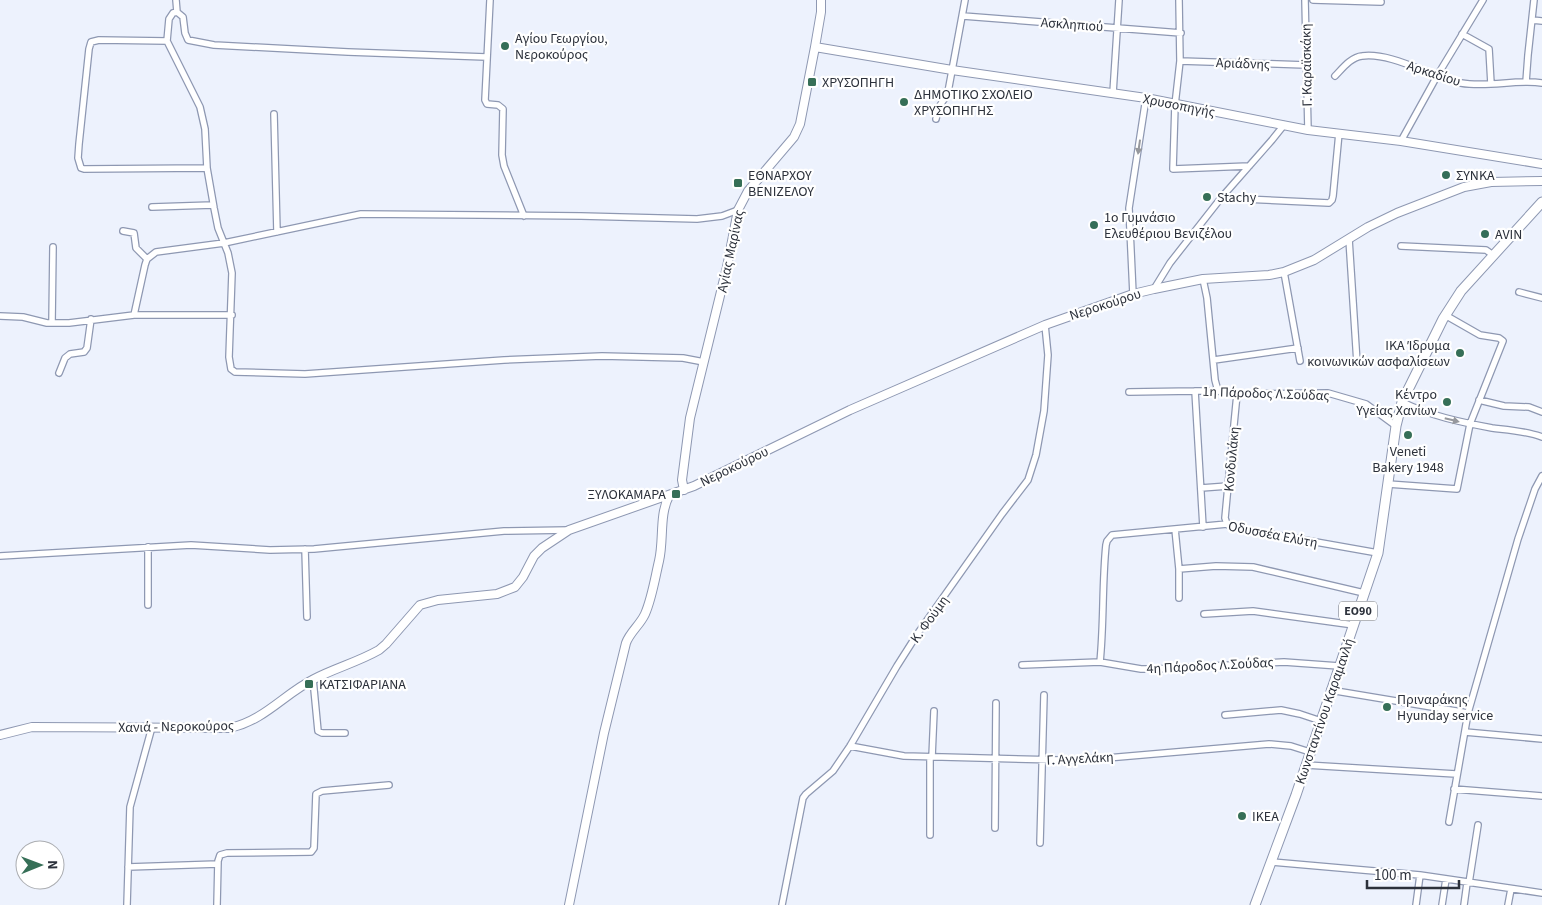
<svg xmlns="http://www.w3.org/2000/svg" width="1542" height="905" font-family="'Source Sans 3',sans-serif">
<rect width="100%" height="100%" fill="#edf2fd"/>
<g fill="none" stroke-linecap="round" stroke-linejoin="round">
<defs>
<path id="street" d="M176 0 177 12
M490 0 485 100 487 104 498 105 503 109 502 155 504 166 524 216
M1179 0 1180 61 1175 105 1173 169 1249 166
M1305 0 1308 130
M1313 0 1381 2
M963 16 1181 33
M1532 20 1542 21
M1462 34 1489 49 1491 84
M167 41 200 107 205 129 207 168 214 208 218 228 228 253 232 273 229 357 231 369 235 372 305 374 504 360 602 356 683 358 704 362
M1180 61 1306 65
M1335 76C1342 69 1351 57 1362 56 1392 52 1431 77 1461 83 1488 88 1516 79 1542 83
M1526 82 1528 55 1534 0
M1113 93 1119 0
M274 114 277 232
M936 119C938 103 943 104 948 92L965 0
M1401 141 1437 76 1483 0
M207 168 84 169 81 168 78 158 79 144 89 49 91 42 99 40 167 41 169 19 173 13 177 12 183 17 185 33 188 40 214 45 348 52 486 57
M1221 198 1329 203 1332 200 1333 196 1339 133
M152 207 213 205
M123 231 134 233 136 248 147 259
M1349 239 1357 363
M1401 246 1486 250 1493 255
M1284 272 1300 361
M1203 279 1207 298 1215 380 1218 391
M1154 289 1170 263 1221 198 1272 140 1284 125
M1519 292 1542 298
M1133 294 1129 208 1146 98
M134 315 145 265 147 259 156 252 224 243 361 214 581 216 697 219 722 216 738 210
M0 316 23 317 47 323H69L134 315H232
M52 323 53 247
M1214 360 1298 348
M59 373 65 358 70 354 84 352 87 348 91 319
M1195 391 1203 527
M1129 392 1195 391H1218L1237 394 1328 393 1366 404 1396 426
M1479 400 1504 406 1529 407 1542 412
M1402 402C1431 416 1460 422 1492 428 1509 430 1526 431 1542 437
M1388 484 1457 489 1470 424 1503 341 1499 338 1480 335 1445 315
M1201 488 1228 486
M1227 524 1225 518 1228 486 1237 394
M1175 529 1179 569V598
M148 547V605
M305 549 307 617
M0 556 191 545 270 550 314 549 504 531 569 530
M1179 569 1216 566 1253 567 1364 593
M1204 614 1253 611 1354 625
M1100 662C1104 623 1102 584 1106 545L1107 541 1112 535 1227 524 1231 527 1378 553
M1022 665 1100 662 1141 669H1157L1284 662 1339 666
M313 679 318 731 322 733H345
M1330 690 1468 713
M1225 715 1281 710 1300 714 1321 721
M1465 732 1542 739
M850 746 904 756 1059 760 1107 758 1269 744 1291 746 1310 752
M932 757 934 711
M1306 765 1456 774
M1454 789 1542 796
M1449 822 1468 713 1518 539 1535 489 1542 476
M995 828 996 703
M930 835V757
M1040 843 1044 695
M1272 862 1420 875 1542 893
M128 867 218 864
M1469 883 1478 825
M127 905 130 807 152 727
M217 905 218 861 220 855 227 853 311 852 314 848 316 794 322 791 389 785
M782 905 803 798 806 794 833 771 850 746 897 666 918 633 1002 514 1028 480 1036 455 1044 411 1048 355 1045 325
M1416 905 1420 875
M1442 905 1446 879
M1464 905 1467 883
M1508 905 1511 889"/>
<path id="secondary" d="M815 47 952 70 1146 98 1308 130 1401 141 1542 164
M684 490 682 480 690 418 727 267 738 210 748 191 794 137 800 124 815 47 821 12V0
M0 735 32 727 230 728C265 720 284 694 314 679 335 668 358 662 379 650L386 644 420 605 438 600 497 594 515 587 523 577 534 556 542 548 569 530 694 486 850 410 1045 325 1133 294 1154 289 1203 279 1269 275 1284 272 1314 260 1368 227 1397 213 1464 187 1491 182 1542 181
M569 905 604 733 626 643C630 632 640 625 645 614 652 598 655 578 659 561 664 540 659 515 669 496"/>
<path id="primary" d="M1255 905 1296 795 1378 553 1396 426 1402 402 1443 319 1461 291 1542 202"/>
</defs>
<use href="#street" stroke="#8e98b2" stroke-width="8"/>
<use href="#secondary" stroke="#8e98b2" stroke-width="10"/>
<use href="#primary" stroke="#8e98b2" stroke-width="11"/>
<use href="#street" stroke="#fff" stroke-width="5.5"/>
<use href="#secondary" stroke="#fff" stroke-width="8"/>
<use href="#primary" stroke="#fff" stroke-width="9"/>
</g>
<defs><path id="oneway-solid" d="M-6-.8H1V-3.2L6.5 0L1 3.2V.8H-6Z" transform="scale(1.25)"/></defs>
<g fill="#96989d">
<use href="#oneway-solid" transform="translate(1139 147) rotate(98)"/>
<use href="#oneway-solid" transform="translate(1452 420) rotate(14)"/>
</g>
<g fill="#366f57" stroke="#fff" stroke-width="2">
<circle cx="505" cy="46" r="5"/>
<rect x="807" y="77" width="10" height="10" rx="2.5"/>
<circle cx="904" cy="102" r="5"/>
<circle cx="1446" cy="175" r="5"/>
<rect x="733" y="178" width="10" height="10" rx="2.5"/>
<circle cx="1207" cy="197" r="5"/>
<circle cx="1094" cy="225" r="5"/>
<circle cx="1485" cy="234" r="5"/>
<circle cx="1460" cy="353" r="5"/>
<circle cx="1447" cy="402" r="5"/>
<circle cx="1408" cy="435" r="5"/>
<rect x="671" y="489" width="10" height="10" rx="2.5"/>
<rect x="304" y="679" width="10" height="10" rx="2.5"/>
<circle cx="1387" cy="707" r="5"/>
<circle cx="1242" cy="816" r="5"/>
</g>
<g text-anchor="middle" stroke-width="4.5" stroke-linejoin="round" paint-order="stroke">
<rect fill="#fff" stroke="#6b6f76" stroke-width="1" x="1339" y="601.5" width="38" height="19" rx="4"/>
<g font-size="12" font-weight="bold" fill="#2c313b">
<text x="1358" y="615">ΕΟ90</text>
</g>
<g font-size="14" fill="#2c313b" stroke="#fff">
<text transform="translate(1072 24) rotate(4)" y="5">Ασκληπιού</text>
<text transform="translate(1243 63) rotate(2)" y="5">Αριάδνης</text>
<text transform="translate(1306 65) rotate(-91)" y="5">Γ. Καραϊσκάκη</text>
<text transform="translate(1434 73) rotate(18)" y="5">Αρκαδίου</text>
<text transform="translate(1179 105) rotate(11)" y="5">Χρυσοπηγής</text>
<text transform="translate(730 251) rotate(-78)" y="5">Αγίας Μαρίνας</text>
<text transform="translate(1105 304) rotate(-18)" y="5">Νεροκούρου</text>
<text transform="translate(1266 393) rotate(2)" y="5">1η Πάροδος Λ.Σούδας</text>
<text transform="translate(1231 459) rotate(-85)" y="5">Κονδυλάκη</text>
<text transform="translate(734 466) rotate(-26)" y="5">Νεροκούρου</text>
<text transform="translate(1273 534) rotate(11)" y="5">Οδυσσέα Ελύτη</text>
<text transform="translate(929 619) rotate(-54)" y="5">Κ. Φούμη</text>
<text transform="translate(1210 665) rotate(-3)" y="5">4η Πάροδος Λ.Σούδας</text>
<text transform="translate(1324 711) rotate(-71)" y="5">Κωνσταντίνου Καραμανλή</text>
<text transform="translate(176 726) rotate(-1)" y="5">Χανιά - Νεροκούρος</text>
<text transform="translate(1080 758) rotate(-3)" y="5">Γ. Αγγελάκη</text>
</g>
<g font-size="14" fill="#2c313b" stroke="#fff" text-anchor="start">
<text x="515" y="43">Αγίου Γεωργίου,<tspan x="515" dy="16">Νεροκούρος</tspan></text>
<text x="822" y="87">ΧΡΥΣΟΠΗΓΗ</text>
<text x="914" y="99">ΔΗΜΟΤΙΚΟ ΣΧΟΛΕΙΟ<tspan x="914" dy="16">ΧΡΥΣΟΠΗΓΗΣ</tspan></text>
<text x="748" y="180">ΕΘΝΑΡΧΟΥ<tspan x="748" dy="16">ΒΕΝΙΖΕΛΟΥ</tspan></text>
<text x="1456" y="180">ΣΥΝΚΑ</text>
<text x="1217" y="202">Stachy</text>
<text x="1104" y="222">1ο Γυμνάσιο<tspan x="1104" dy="16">Ελευθέριου Βενιζέλου</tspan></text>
<text x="1495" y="239">AVIN</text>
<text x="1450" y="350" text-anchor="end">ΙΚΑ Ίδρυμα<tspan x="1450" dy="16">κοινωνικών ασφαλίσεων</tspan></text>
<text x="1437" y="399" text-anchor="end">Κέντρο<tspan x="1437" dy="16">Υγείας Χανίων</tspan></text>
<text x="1408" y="456" text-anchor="middle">Veneti<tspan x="1408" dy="16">Bakery 1948</tspan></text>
<text x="666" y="499" text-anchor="end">ΞΥΛΟΚΑΜΑΡΑ</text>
<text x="319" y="689">ΚΑΤΣΙΦΑΡΙΑΝΑ</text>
<text x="1397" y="704">Πριναράκης<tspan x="1397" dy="16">Hyunday service</tspan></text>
<text x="1252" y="821">IKEA</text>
</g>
</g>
<g transform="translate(40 865) rotate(89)"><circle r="24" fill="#ffffff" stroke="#abadb1"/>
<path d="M0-4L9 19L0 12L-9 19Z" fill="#366f57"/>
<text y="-8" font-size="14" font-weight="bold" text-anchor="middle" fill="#2c313b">N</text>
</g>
<path d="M1367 880v8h92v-8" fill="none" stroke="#2c313b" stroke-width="2.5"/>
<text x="1374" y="880" font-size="15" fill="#2c313b" stroke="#ffffff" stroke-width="4" paint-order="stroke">100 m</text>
</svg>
